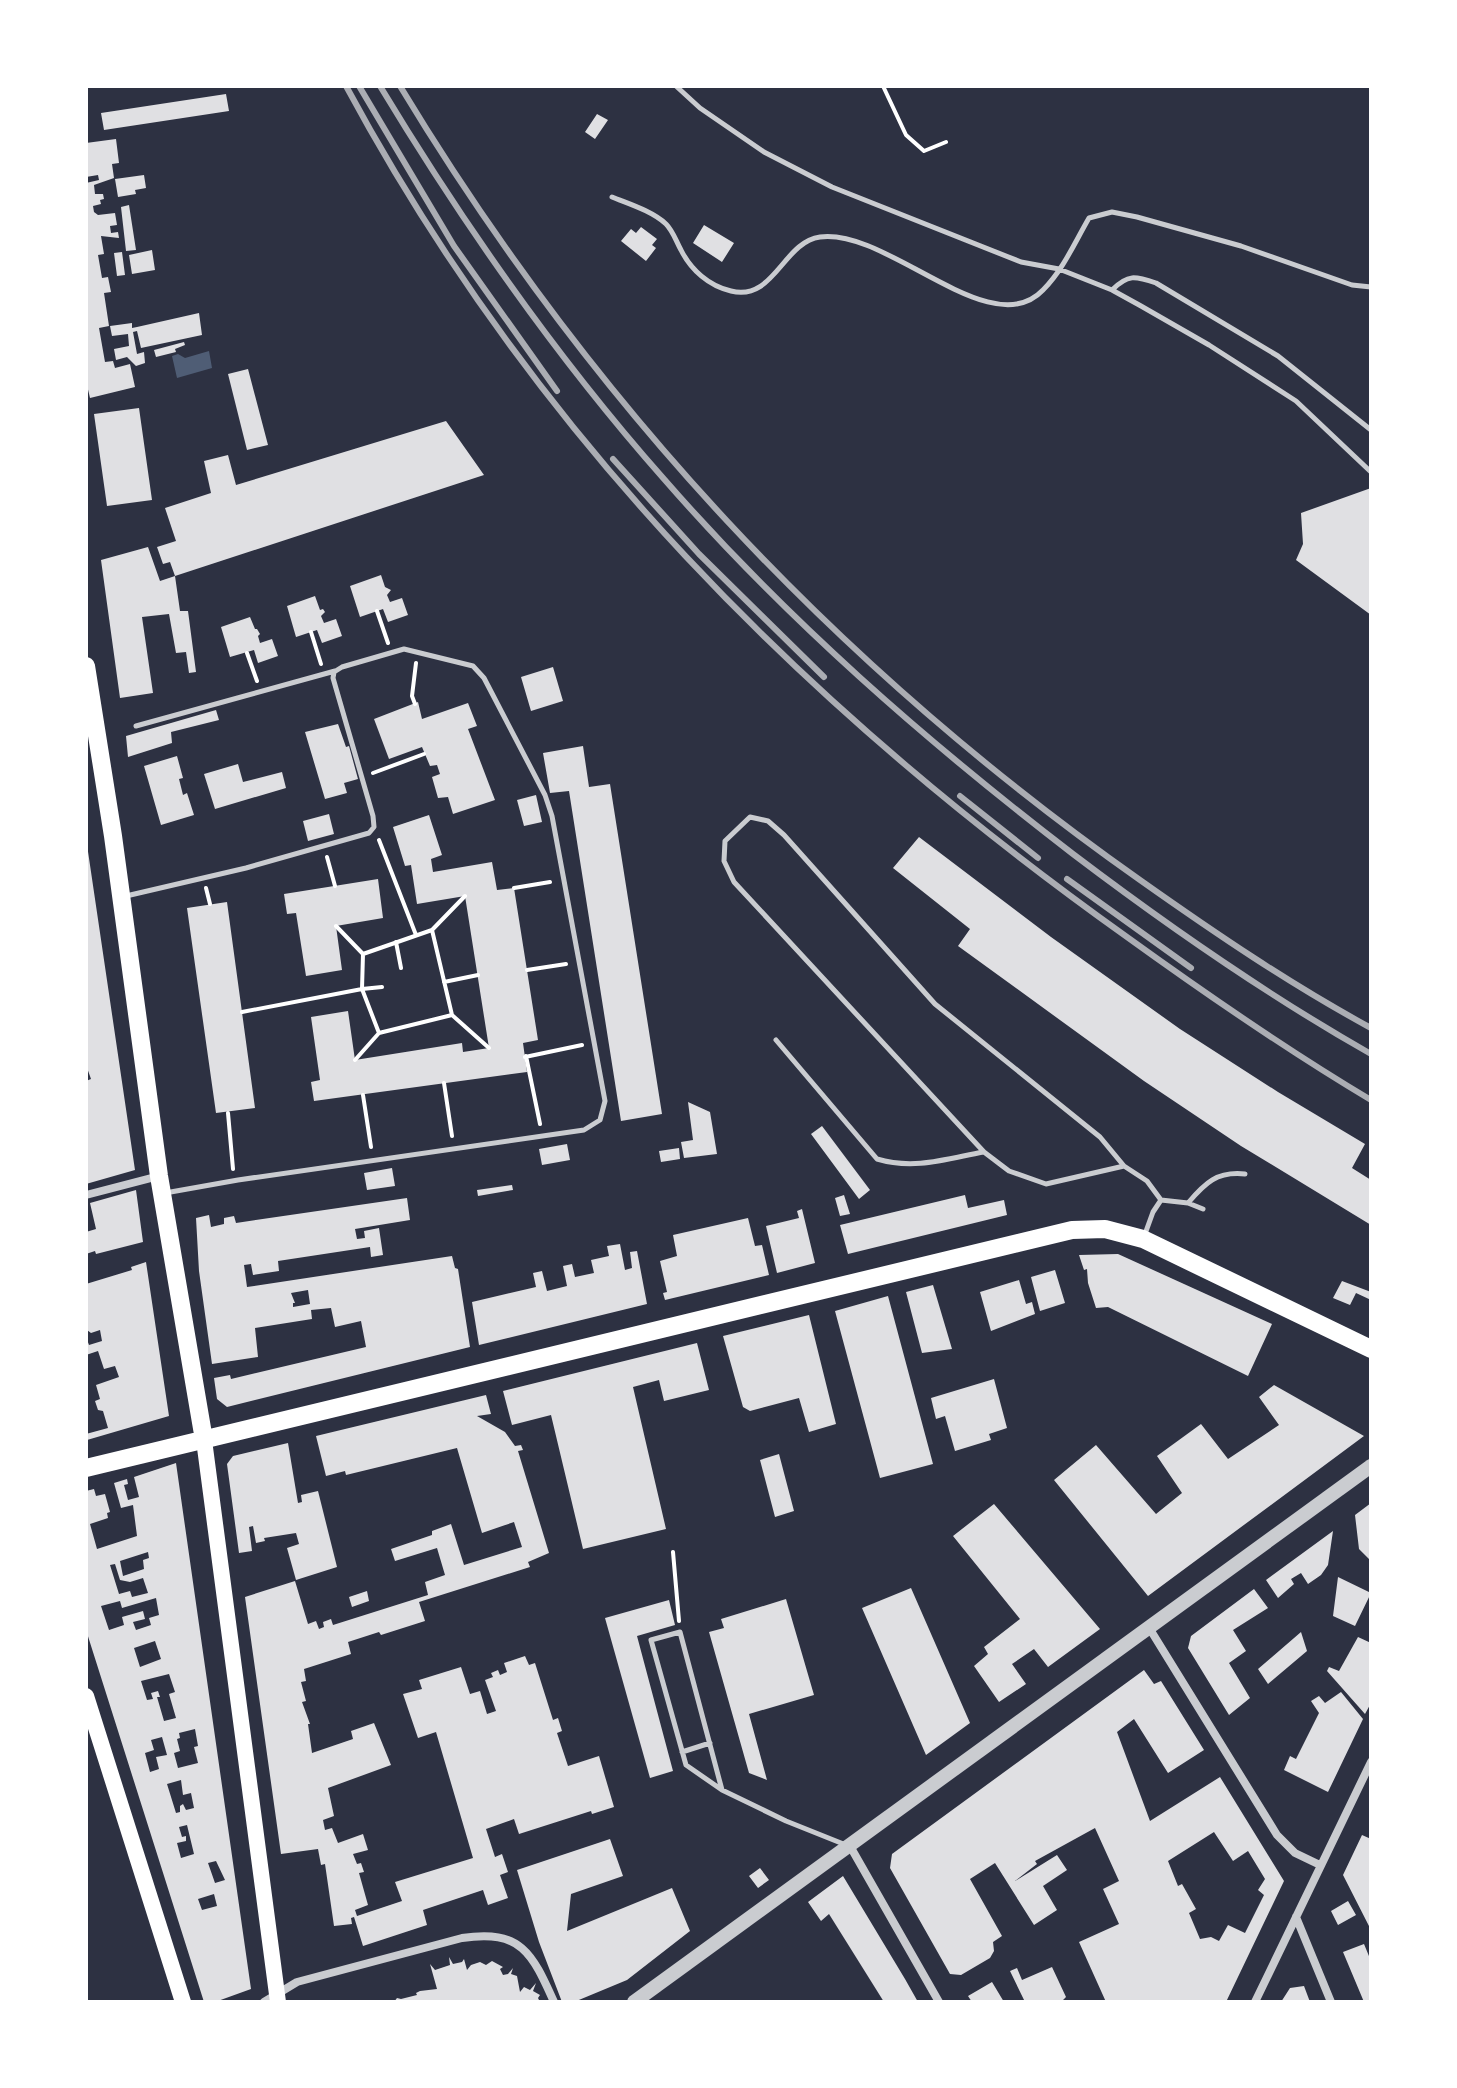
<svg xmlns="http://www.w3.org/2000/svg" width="1457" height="2088" font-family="Montserrat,sans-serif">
<rect width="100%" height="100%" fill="#2d3142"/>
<path fill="#4f5d75" d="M209 351 212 368 177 378 172 356 178 354 185 358Z"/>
<path fill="#e0e0e3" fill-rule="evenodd" d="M226 94 229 111 104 130 101 113Z
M597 114 608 120 595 139 585 132Z
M116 139 119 163 112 164 114 178 94 185 95 194H103L104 199 100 200 101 204 93 206 94 212 98 215 115 213 117 225 110 226 111 233 118 232 119 238 101 236 104 254 98 255 102 278 108 277 111 292 104 293 109 326 99 328 105 362 113 361 115 368 130 364 135 387 90 398 86 381V183L99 180 98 175 86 177V143Z
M144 175 146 188 135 190 136 194 118 197 115 179Z
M129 205 136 250 126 251 121 207Z
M704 225 734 243 722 262 693 243Z
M641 227 657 239 652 245 656 248 646 261 621 241 631 229 636 233Z
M152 250 155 270 132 274 129 255Z
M122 252 125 275 117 276 114 253Z
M199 313 202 335 141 348 137 331 133 332 137 354 144 352 145 363 136 366 127 357 116 360 114 349 129 346 128 334 112 336 110 326 132 323V328L137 327Z
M184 342 185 345 175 349 176 352 156 357 154 350Z
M248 369 268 445 247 450 228 374Z
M139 408 152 500 107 506 94 414Z
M446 421 484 475 175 576 170 562 163 564 157 547 176 541 165 508 211 493 204 461 228 455 236 485Z
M1371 488V615L1296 560 1303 544 1301 513Z
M148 547 160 581 175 576 180 611H188L196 672 189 673 186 652 176 653 169 614 142 617 153 693 120 698 101 560Z
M381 575 385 587 391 590 387 595 390 602 402 598 408 615 388 622 383 609 360 617 350 586Z
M315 596 320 610 323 609 325 612 321 616 324 623 336 619 342 636 322 643 317 630 296 637 287 606Z
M250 617 255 629H257L260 634 258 636 260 643 272 639 278 656 258 663 254 650 230 657 221 627Z
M553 667 563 701 531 711 521 677Z
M418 702 422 719 468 703 477 726 468 729 495 800 453 814 448 797 438 798 432 777 440 774 437 765 430 766 422 747 389 759 374 719Z
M216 710 219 720 171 732 172 743 128 757 126 736Z
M338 724 346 747 349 746 358 779 344 783 347 793 325 799 305 732Z
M583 746 589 787 610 784 662 1114 621 1121 569 791 550 793 543 753Z
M177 756 183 778 179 779 183 795 187 793 194 815 161 825 144 766Z
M238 764 243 782 282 772 286 788 215 809 204 774Z
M536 795 542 822 524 826 517 800Z
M329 814 334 834 308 841 303 821Z
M429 815 442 855 431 859 433 872 492 862 497 890 514 888 538 1040 523 1043 527 1072 314 1101 311 1082 320 1080 311 1017 348 1011 355 1060 462 1043 463 1052 489 1048 465 896 417 904 411 865 405 866 393 827Z
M919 837 1051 937 1180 1029 1278 1092 1365 1144 1352 1168 1371 1180V1225L1241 1146 1144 1081 958 946 970 929 893 868Z
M86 838 135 1170 86 1184V1081L91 1079 86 1065Z
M378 879 383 918 336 926 342 970 306 976 296 913 287 914 284 894Z
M227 902 255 1108 216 1113 187 908Z
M688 1102 710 1112 717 1154 684 1158 681 1142 693 1140Z
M822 1126 870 1190 859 1199 811 1134Z
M567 1144 570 1160 542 1165 539 1149Z
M679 1148 680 1159 661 1162 659 1151Z
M392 1168 395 1186 367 1190 364 1173Z
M512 1185 513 1190 478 1196 477 1190Z
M136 1190 143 1242 96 1254 95 1251 86 1254V1232L96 1229 90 1203Z
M844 1195 850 1214 840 1216 835 1198Z
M965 1195 968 1208 1004 1200 1007 1215 848 1254 840 1225Z
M407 1198 410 1220 355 1229 357 1239 365 1238 364 1231 379 1228 383 1255 371 1257 370 1247 278 1261 279 1271 253 1275 251 1264 244 1265 247 1287 452 1256 455 1268 458 1269 470 1347 227 1407 217 1399 214 1378 230 1375 231 1379 366 1347 361 1321 335 1327 331 1308 311 1310 312 1319 255 1328 258 1357 212 1364 199 1271 196 1218 209 1215 211 1227 224 1224V1218L234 1216 236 1223ZM308 1290 310 1304 293 1307V1303H295L291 1293Z
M802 1209 815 1263 777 1273 766 1226 799 1218 797 1211Z
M748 1218 755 1246 762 1245 769 1275 665 1300 663 1293 667 1292 660 1261 677 1256 673 1235Z
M620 1244 625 1270 632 1268 630 1252 637 1251 647 1304 479 1345 472 1302 536 1287 533 1273 542 1271 547 1291 567 1286 563 1266 572 1264 575 1277 594 1273 591 1260 609 1256 607 1246Z
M1118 1254 1272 1324 1248 1376 1108 1307 1096 1308 1088 1283 1087 1269 1084 1270 1079 1255Z
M146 1262 169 1416 87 1440 86 1434 108 1428 103 1411 98 1410 95 1401 100 1399 96 1385 119 1377 115 1366 104 1369 98 1351 86 1355V1337L89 1345 102 1341 100 1330 91 1333 87 1330 86 1284 132 1270 131 1267Z
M1055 1270 1065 1303 1040 1311 1031 1277Z
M1019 1280 1026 1304 1032 1302 1035 1314 991 1331 980 1292Z
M1342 1281 1371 1292V1300L1356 1293 1350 1305 1333 1298Z
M933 1285 952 1349 922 1353 906 1292Z
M888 1296 933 1464 880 1478 835 1311Z
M809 1315 836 1424 809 1432 799 1398 750 1411 743 1407 723 1336Z
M697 1343 709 1390 664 1401 659 1380 633 1387 666 1529 583 1549 551 1415 512 1425 503 1391Z
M994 1379 1007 1428 989 1434 991 1440 955 1451 945 1416 936 1419 931 1398Z
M1274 1385 1364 1436 1148 1596 1054 1480 1096 1445 1156 1514 1182 1493 1157 1456 1201 1424 1228 1459 1279 1425 1259 1397Z
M486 1395 491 1414 477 1416 505 1432 515 1446 521 1445 523 1450 518 1451 549 1553 528 1562 530 1567 419 1602 425 1621 381 1635 379 1632 348 1642 351 1654 304 1669 306 1681 301 1682 306 1701 302 1702 310 1724H308L312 1753 353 1739 351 1731 374 1723 391 1765 328 1788 334 1816 323 1820 325 1830 332 1828 338 1843 363 1834 368 1850 353 1854 357 1864 361 1863 364 1872 359 1873 368 1905 355 1910 357 1916 402 1901 395 1882 473 1858 436 1732 418 1738 403 1694 422 1689 419 1680 461 1667 470 1694 480 1691 487 1714 496 1711 485 1680 493 1677 491 1673 498 1670 500 1675 507 1672 504 1663 525 1656 529 1665 535 1663 553 1720 558 1718 562 1731 557 1733 568 1766 599 1756 614 1807 592 1814 591 1811 519 1834 514 1819 486 1829 495 1857 502 1854 508 1872 500 1875 508 1898 488 1905 483 1890 423 1910 427 1925 363 1946 354 1917 351 1918 352 1924 334 1926 325 1864 321 1865 318 1849 281 1854 245 1597 295 1581 308 1624 316 1621 319 1629 324 1627 323 1622 331 1619 333 1625 428 1595 425 1582 445 1575 437 1548 395 1561 391 1549 432 1535V1531L451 1524 464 1565 522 1547 514 1522 482 1533 457 1448 346 1475 345 1471 326 1476 316 1436Z
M288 1443 298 1503 302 1502 301 1495 318 1491 337 1567 296 1580 287 1548 299 1544 296 1533 264 1538 265 1541 256 1543 253 1526 249 1527 252 1551 239 1553 227 1464 233 1456Z
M779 1454 794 1511 775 1517 760 1460Z
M176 1463 251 1989 215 2002H204L86 1630V1491L94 1489 96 1496 105 1494 110 1512 107 1513 108 1518 90 1524 97 1549 137 1536 133 1505 121 1508 114 1483 127 1479 128 1484 124 1485 128 1500 139 1497 134 1477ZM148 1552 149 1558 143 1560 144 1569 123 1576 120 1561ZM115 1564 120 1580 130 1582 143 1578 148 1593 132 1597 130 1591 119 1594 110 1565ZM156 1598 159 1615 149 1618 151 1625 136 1630 133 1622 145 1619 143 1611 122 1617 124 1625 109 1630 101 1606 120 1601 122 1608ZM155 1641 161 1659 140 1667 134 1648ZM169 1674 175 1692 169 1694 176 1718 164 1721 157 1697H160L158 1691 151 1693 153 1699 147 1700 141 1681ZM195 1729 198 1746 194 1747 198 1763 178 1768 174 1753 180 1751 177 1739 180 1738 179 1733ZM162 1737 167 1755 156 1757 159 1769 150 1772 145 1753 154 1750 151 1740ZM181 1780 183 1795 191 1793 194 1808 186 1810 183 1804 180 1806V1812L176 1813 167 1784ZM187 1825 194 1854 181 1858 177 1843 186 1841V1836L182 1837 179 1827ZM216 1861 225 1880 215 1883 208 1863ZM214 1894 217 1906 202 1910 198 1899Z
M1371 1503V1561L1359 1549 1355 1515Z
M994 1504 1100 1629 1048 1667 1034 1649 1012 1664 1026 1684 999 1702 974 1666 988 1654 984 1647 1020 1619 953 1536Z
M1333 1531 1328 1565 1321 1575 1308 1584 1301 1573 1291 1579 1294 1584 1278 1598 1266 1580Z
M1338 1577 1371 1593 1355 1626 1333 1616Z
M911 1588 970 1723 926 1755 862 1608Z
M1254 1589 1268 1608 1233 1630 1246 1651 1229 1663 1250 1698 1229 1715 1188 1648 1191 1636Z
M367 1591 369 1601 352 1607 349 1597Z
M786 1599 814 1695 749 1714 767 1780 749 1773 709 1632 724 1628 721 1619Z
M669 1600 675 1625 637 1636 673 1771 650 1778 605 1618Z
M1301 1632 1307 1651 1268 1684 1258 1669Z
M1358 1637 1371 1643V1703L1365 1714 1327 1671 1329 1667 1339 1671Z
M1144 1670 1154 1684 1161 1681 1204 1750 1168 1773 1134 1719 1117 1732 1150 1821 1220 1777 1284 1881 1226 2002H1106L1079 1942 1119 1924 1103 1889 1119 1881 1095 1828 1035 1861 1037 1864 1015 1881 1057 1855 1067 1870 1043 1886 1057 1910 1034 1925 995 1863 970 1879 1002 1936 993 1942 994 1951 990 1958 961 1975 950 1974 890 1868 892 1854ZM1214 1832 1233 1861 1248 1851 1265 1879 1258 1890 1264 1895 1245 1933 1228 1925 1219 1941 1211 1937 1200 1939 1189 1913 1196 1909 1182 1884 1178 1886 1168 1861Z
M1341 1692 1363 1719 1328 1792 1284 1770 1290 1756 1296 1759 1319 1713 1311 1701 1319 1696 1325 1703Z
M1362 1835 1371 1839V1930L1343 1875Z
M610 1839 623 1876 571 1894 567 1931 672 1888 690 1931 627 1980 574 2002H562L539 1942 517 1870Z
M760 1868 769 1880 758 1888 749 1876Z
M843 1876 905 1979 918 2002H884L829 1914 821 1921 808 1902Z
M1348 1901 1356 1915 1338 1925 1331 1911Z
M1364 1944 1371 1961V2002H1364L1343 1952Z
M449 1957 453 1964 462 1962 464 1959 467 1970 471 1965 480 1962 486 1965 492 1961 503 1967 500 1969 503 1975 508 1974 513 1968 511 1974 517 1976 520 1992 524 1987 530 1990 536 1983 533 1991 540 1995 538 1998 540 2002H394L397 1998 401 1999 417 1995 416 1993 420 1991 437 1989 430 1964 435 1970 450 1965Z
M1052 1967 1066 1997 1061 2002H1025L1010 1971 1017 1968 1022 1980Z
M992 1982 1004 2002H972L968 1996Z
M1304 1986 1310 2002H1281L1290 1988Z"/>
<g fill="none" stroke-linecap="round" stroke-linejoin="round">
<path stroke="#fff" stroke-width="4" d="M883 86 906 135 924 151 946 142
M377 611 388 643
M311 632 321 664
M247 653 257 681
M415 704 412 696 416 663
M373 773 424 754
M379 840 416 935
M327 857 335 886
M206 888 210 904
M514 888 550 882
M336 926 363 954
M432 930 465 896
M396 942 401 968
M527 970 566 964
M444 982 478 975
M242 1012 362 989 379 1033 452 1015 432 930 363 954 362 989 382 987
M452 1015 489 1048
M526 1056 540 1124
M525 1057 582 1045
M355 1060 379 1033
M444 1083 452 1136
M363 1095 371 1147
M228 1113 233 1169
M673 1552 679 1621"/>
<path stroke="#caccd0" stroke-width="5" d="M676 86 700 108 764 152 832 187 1021 262 1059 269 1112 290 1141 306 1209 345 1296 401 1371 472
M612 197C629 204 652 211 666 224 673 231 676 241 681 250 691 270 709 286 731 291 774 302 783 242 820 237 888 228 991 345 1043 290 1063 270 1075 242 1089 218L1112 212 1137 217 1241 246 1352 285 1371 287
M1112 290C1128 274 1135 276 1156 283L1278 356 1371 430
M136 726 335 671
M126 896 246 868 369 833 374 827 373 816 333 678 334 672 342 667 404 649 473 666 484 678 545 795 552 816 605 1101 600 1120 584 1130 238 1180 165 1193
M776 1040 877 1159C914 1170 946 1159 983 1152
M1124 1166 1100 1137 935 1004 784 835 768 821 750 817 725 841 724 861 734 882 984 1152 1009 1171 1046 1184 1124 1166 1147 1181 1161 1200 1153 1212 1145 1234
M1161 1200 1188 1203
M1203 1209 1188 1203C1205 1183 1217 1171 1245 1174
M680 1632 722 1790 686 1765 651 1640Z
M682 1752 710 1743
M722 1790 786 1821 846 1845"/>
<path stroke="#caccd0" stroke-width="8" d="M86 1195 159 1176
M1148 1626 1277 1835 1295 1853 1320 1865
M850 1846 939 2002
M1296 1917 1331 2002
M264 2002 297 1982 462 1938C521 1929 532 1953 554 2002
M1255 2002 1371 1762"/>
<path stroke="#caccd0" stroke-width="14" d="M634 2002 1371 1466"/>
<path stroke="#fff" stroke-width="16" d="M204 1440 278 2002
M86 1696 183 2002"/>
<path stroke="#fff" stroke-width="18" d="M86 666 113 836 159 1176 204 1440
M86 1468 1072 1230 1105 1229 1143 1239 1371 1349"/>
<path stroke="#abadb3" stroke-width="6" d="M346 86C535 437 804 707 1127 937 1206 994 1287 1050 1371 1100
M359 86 454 246 557 391
M380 86C464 225 557 358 664 479 786 619 926 741 1073 854 1168 926 1267 995 1371 1054
M400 86C593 405 835 665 1140 880 1215 933 1290 984 1371 1028
M613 459 699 554 824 677
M960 796 1038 858
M1067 879 1191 968"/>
</g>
<rect width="1457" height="2088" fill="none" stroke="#ffffff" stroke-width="176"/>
</svg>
